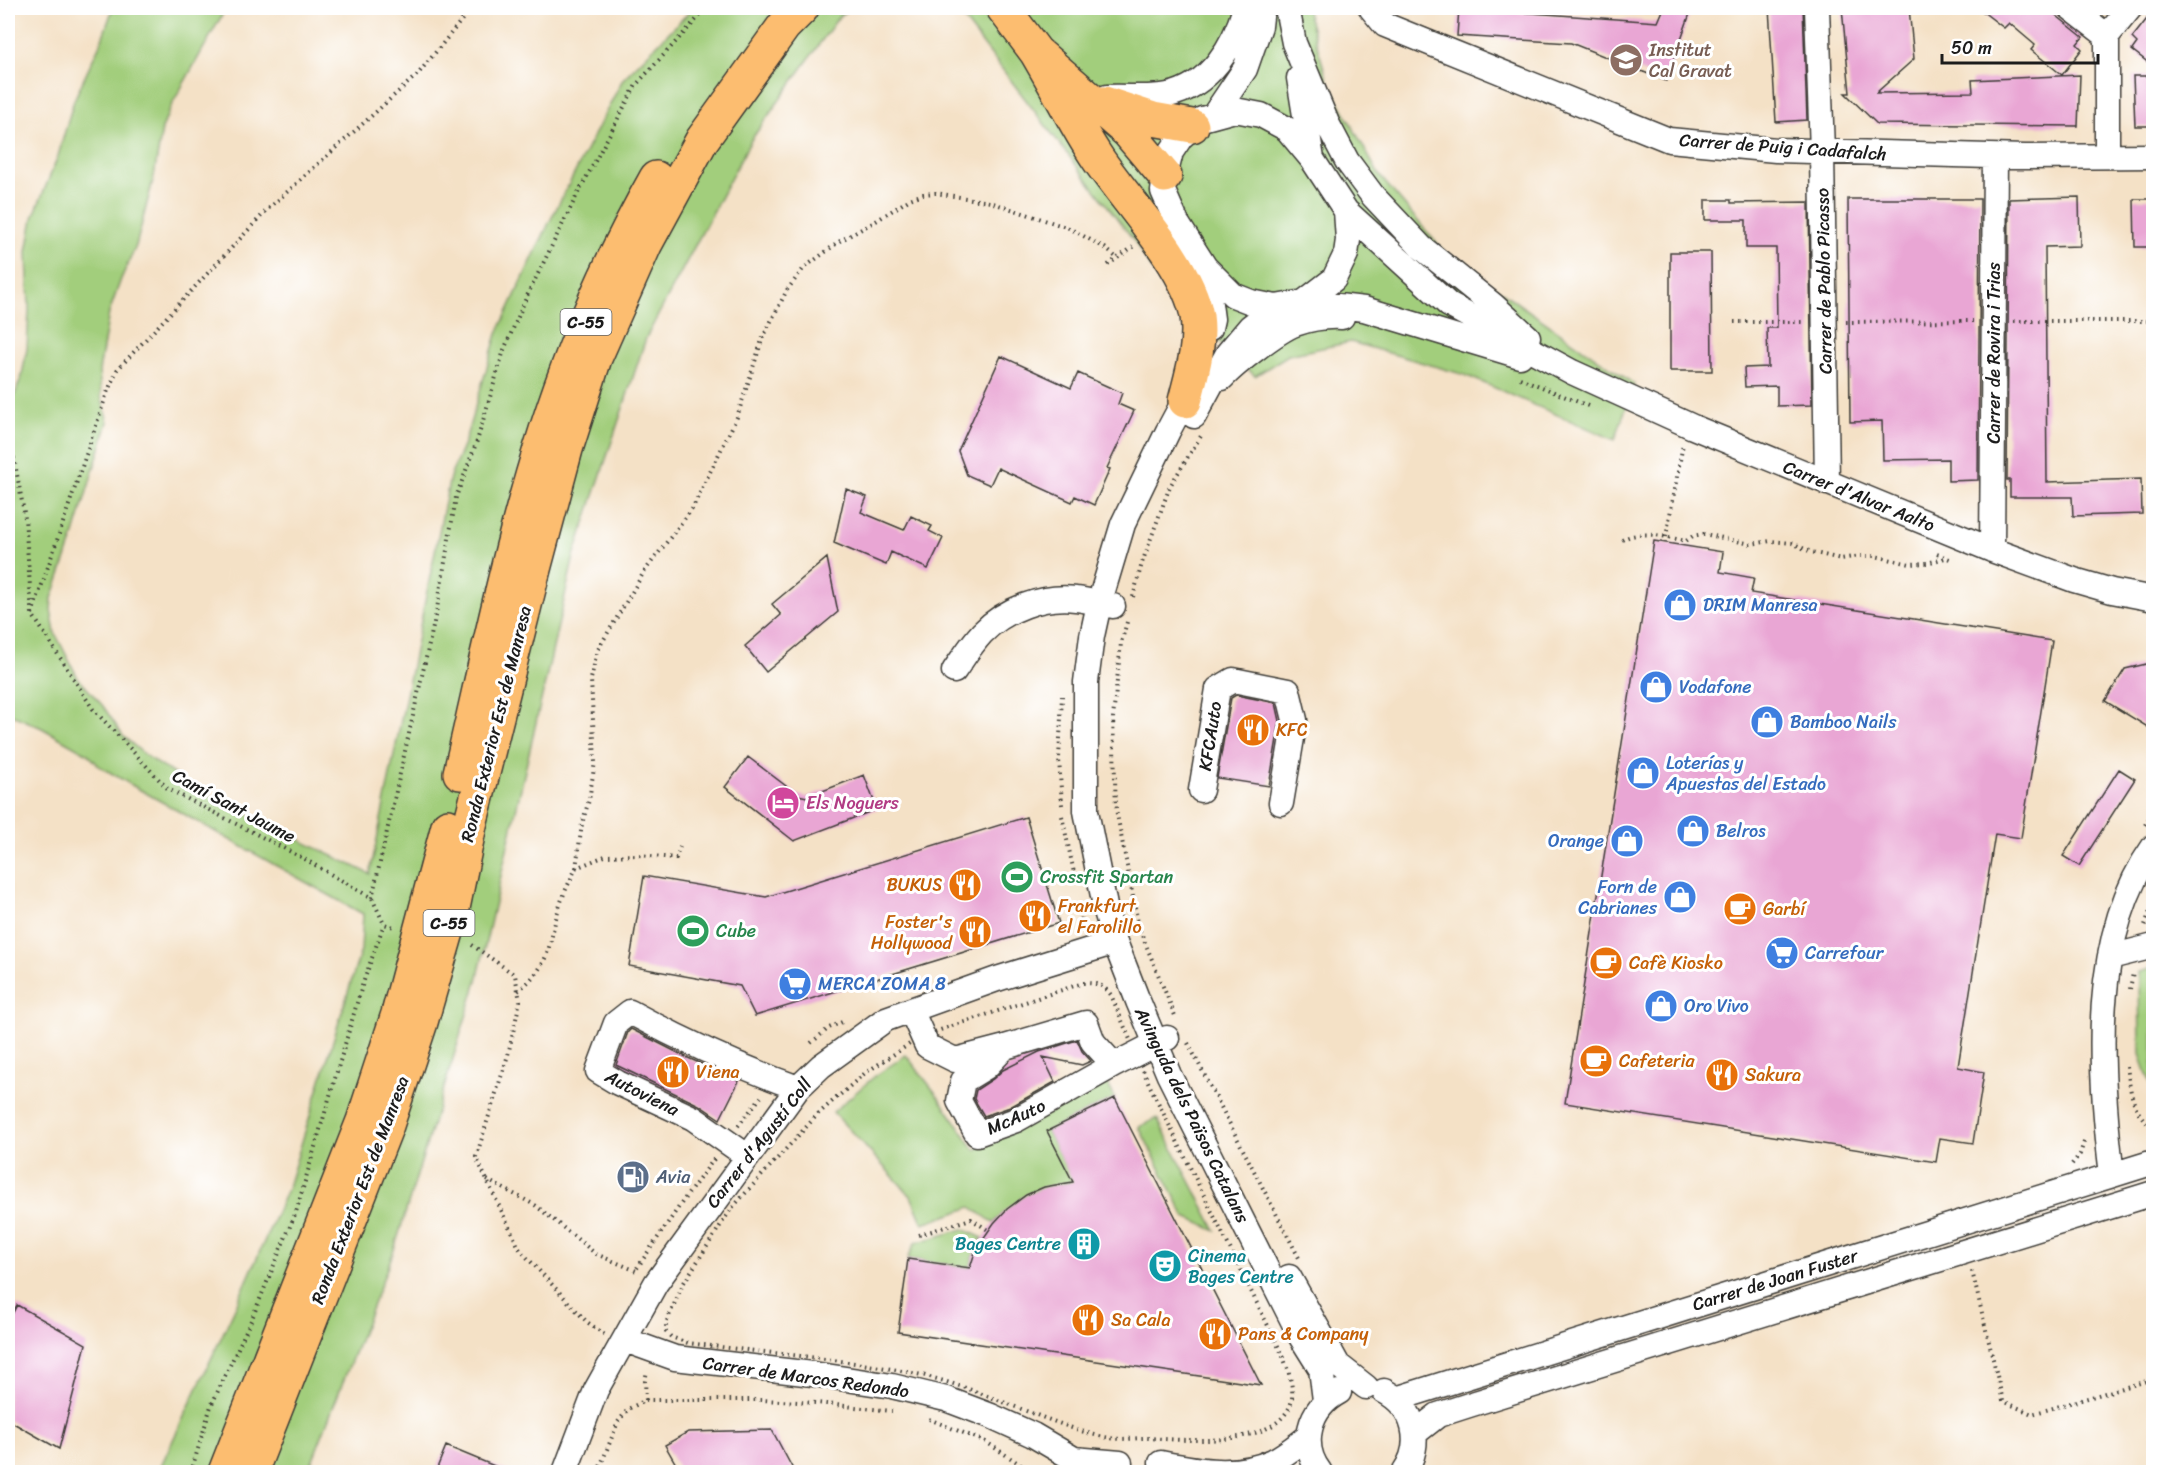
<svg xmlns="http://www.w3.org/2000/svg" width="2161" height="1480" font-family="Sriracha,sans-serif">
<rect width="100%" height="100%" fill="#fff"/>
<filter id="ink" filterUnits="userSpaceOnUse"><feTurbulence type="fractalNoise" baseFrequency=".0167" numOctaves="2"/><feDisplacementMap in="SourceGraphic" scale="12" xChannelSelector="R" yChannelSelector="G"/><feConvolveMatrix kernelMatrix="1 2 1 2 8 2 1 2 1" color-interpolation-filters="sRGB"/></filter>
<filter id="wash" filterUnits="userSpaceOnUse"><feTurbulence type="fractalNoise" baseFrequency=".008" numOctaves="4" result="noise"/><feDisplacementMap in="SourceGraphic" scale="24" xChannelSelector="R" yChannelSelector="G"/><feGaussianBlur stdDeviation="1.35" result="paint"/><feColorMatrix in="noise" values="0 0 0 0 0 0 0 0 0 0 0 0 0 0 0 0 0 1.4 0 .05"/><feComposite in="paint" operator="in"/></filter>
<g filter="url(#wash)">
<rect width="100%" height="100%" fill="#f4e1c6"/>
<path fill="#a2ce7b" stroke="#5f754c" stroke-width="1.5" d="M113 8H226L170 108 162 129 154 176 136 246 121 279 109 313 99 371 101 396 108 422 71 544 52 598 51 610 55 633 78 678 103 706 123 736 146 756 201 792 370 874 450 477 464 444 497 334 549 223 623 79 693 8H852L840 15 751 140 646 338 574 556 477 981 393 1253 308 1472H158L235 1308 288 1187 361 950 363 914 135 787 99 766 88 754 42 728 12 715 8 709V401L13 400 22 375 27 349 29 310 27 252 33 218 58 156 74 100 101 42Z
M955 8H1306L1328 82 1379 175 1444 252 1634 384 1615 440 1465 375 1351 342 1288 355 1255 376 1165 290 1133 239Z
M2153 968H2154L2153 1091 2140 1054 2139 972Z
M906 1055 934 1091 975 1150 1107 1083 1115 1098 1047 1131 1074 1182C1038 1187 1019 1196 994 1223L971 1207 923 1224 911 1196 833 1112 875 1076Z
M1157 1118 1216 1231 1185 1217 1139 1127Z
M963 1229 983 1238 976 1249 970 1268 908 1259 915 1243Z"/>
<g id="blocks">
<path fill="#e9a6d4" d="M1459 8 1658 22 1664 8H1692L1666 81 1571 43 1457 36Z
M1769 8H1803L1807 120 1776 122Z
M1842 8H1909L1914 59 1876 93 1973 92 1972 80 2080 75 2078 126 1877 124 1845 93H1850Z
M1978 8H2047L2083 37 2077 44 2082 49 2062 75 2031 50 2035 45 2009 23 2004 28Z
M2154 10V67L2132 50 2137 43 2132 38Z
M2133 76H2154V126H2135Z
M2079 197 2080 246 2045 247 2047 482 2141 479 2142 514 2073 516 2072 497H2010V480H2007L2009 199Z
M1848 199H1980L1978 480 1948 481V459L1883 460 1882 421 1850 422Z
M2134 199H2154V247H2135Z
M1705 200H1731V203L1809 202 1812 405 1777 406V386L1745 387 1744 368 1768 367 1767 328H1777L1776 248H1746V220H1705Z
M1670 252H1711L1712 371H1670Z
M1001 356 1071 388 1078 373 1122 393 1118 404 1134 411 1107 468 1110 469 1094 505 1075 496 1072 502 998 468 990 485 967 475 958 451Z
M846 489 867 497 861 512 904 530 911 516 932 526 929 531 943 538 928 569 891 552 886 565 834 543Z
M1654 541 1723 552 1720 572 1754 578 1751 593 2052 641 2021 838 1995 834 1958 1067 1984 1072 1973 1143 1940 1138 1936 1162 1565 1103Z
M827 558 838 612 766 672 745 646 781 615 772 604Z
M2146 664 2154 669V731L2105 701 2125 669Z
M1236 695 1276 703 1280 721 1269 786 1217 778 1231 698Z
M748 757 798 795 807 797 864 775 877 809 794 841 725 787Z
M2119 769 2135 779 2079 866 2063 856Z
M1026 817 1059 923 755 1016 740 986 629 966 644 876 766 897Z
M631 1029 686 1057 739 1081 720 1119 699 1105 616 1065 628 1032Z
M1077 1040 1082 1051 1091 1061 1082 1065 1043 1057 1055 1082 1010 1107 984 1116 974 1099 976 1090 993 1079 1003 1070 1039 1052Z
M1115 1098 1261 1385 898 1332 908 1259 970 1268 976 1249 994 1223 1007 1209 1026 1195 1044 1187 1073 1182 1047 1131Z
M17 1305 86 1344 59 1449 8 1420V1322Z
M772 1430 795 1473H681L665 1445 688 1432Z
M446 1446 509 1472V1473H435Z"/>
</g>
</g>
<g filter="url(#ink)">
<use href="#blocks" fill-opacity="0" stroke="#3c3a36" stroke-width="1.5"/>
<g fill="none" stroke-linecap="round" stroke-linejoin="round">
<defs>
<path id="minor" d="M1287 8 1294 43 1327 123 1347 161 1373 196 1421 247 1493 305 1528 337
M1371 8 1385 25 1669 140 1776 150 2025 157 2154 156
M1817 8 1822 152 1827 483
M2071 8 2107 36
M1299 78 1312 159
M1107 97C1127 96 1149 99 1168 95 1210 86 1234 46 1245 8
M1235 110 1261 115 1287 129 1312 159 1346 211 1348 240 1346 254 1334 279 1304 302 1276 307 1251 302 1233 295 1205 267 1177 223 1163 191 1165 176 1171 152 1181 137 1202 119Z
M1214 115 1245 69 1260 26 1262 8
M2107 156V36L2130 8
M1346 211 1449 305 1572 372 1693 427 1992 550 2074 580 2112 591 2154 599
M1205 267 1212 319 1210 328
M1304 302 1364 309 1520 356
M1222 378C1235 364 1277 331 1295 324 1309 319 1326 316 1342 317
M1192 386 1168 431 1123 524 1099 604 1092 636 1086 682V811L1106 911 1115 942 1138 1001 1169 1075 1301 1337 1321 1369 1325 1400
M1194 416 1228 353 1250 327 1276 307
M1992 550 1995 157
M954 671C963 658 971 645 982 633 1005 609 1043 595 1076 599 1088 600 1101 604 1113 606
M1201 790 1218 689 1233 680 1288 691 1295 720 1281 803
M2110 957 2154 946
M911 1010 927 1046 955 1060 1005 1047
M1114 1065 1016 1120 977 1134 959 1101 963 1081 986 1067 1005 1047 1086 1023 1093 1042 1114 1065 1167 1038
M747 1156 693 1118 618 1083 598 1071 616 1023 630 1012C687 1043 737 1066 798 1088
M2112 1175C2099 1070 2089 937 2154 846
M1289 1277 1338 1365 1366 1387
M625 1340 675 1358 813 1374 892 1386 946 1399 991 1416 1033 1435 1074 1459 1120 1463
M1384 1391C1415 1407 1424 1444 1404 1472
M1396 1399 2154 1162
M1415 1433 1438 1415 1469 1405 2154 1193
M1161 1463C1197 1470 1237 1478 1273 1461 1285 1455 1297 1445 1308 1437
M565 1472 596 1390 656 1283 798 1088 821 1066 886 1019 997 979 1115 942
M1320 1472C1299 1445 1309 1408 1339 1392"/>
<path id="highway" d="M1003 8 1036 52 1128 132 1165 176
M1036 52C1057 87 1075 125 1098 159 1127 202 1188 265 1197 316 1201 345 1192 373 1185 401
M1104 103 1153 119 1192 126
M460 773C493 632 521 486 574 351 597 291 625 233 656 178
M225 1472 363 1121 398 1014 448 826
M251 1472 386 1128 421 1022 451 918 470 825 534 569 566 449 595 358 645 245 702 140 784 26 802 8"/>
</defs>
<use href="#minor" stroke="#3c3a36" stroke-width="27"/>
<use href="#highway" stroke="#3c3a36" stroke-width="36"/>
<path stroke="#3c3a36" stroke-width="4" stroke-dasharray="1.5 4.5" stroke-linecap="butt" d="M1108 265 1133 247
M2014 321H2154
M1734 322H1805
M1846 322 1973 321
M1520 378 1588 406
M8 447 14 458 25 518 32 614 93 709 168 789 301 857 372 898 384 924 394 927
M1666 537 1683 444
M1622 540C1641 529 1666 537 1686 541L1693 536 1704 534 1751 544 1771 541 1792 543 1811 552 1841 559 1860 556H1875L1910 564 1927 563 1945 558
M1937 554 1952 560
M1133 597 1142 563 1170 486 1201 436
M32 614 107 393 117 370 267 210 418 74 469 11 476 8
M1127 622 1121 643 1113 718 1116 809 1139 928 1176 1018
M1062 805 1059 759 1062 696
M1062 816 1074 873
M2145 825 2154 810
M576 868 582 824 589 800 595 762 591 679 597 651 644 572 692 509 737 417 763 337 787 290 804 268 840 241 876 221 910 199 923 194 936 193 990 202 1069 228 1105 248 1117 258
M372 898 437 609 456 497 477 441 504 350 526 298 578 193 636 85 707 8
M2145 925 2154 900
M1077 930 1080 927 1083 912
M472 945 515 975 520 1001 508 1055 476 1157 520 1250 587 1322 605 1335
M1083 983C1096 983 1103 984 1111 995L1149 1084 1282 1354C1288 1370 1298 1394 1288 1410 1265 1448 1185 1440 1147 1438 1135 1438 1122 1440 1110 1438 1090 1435 1069 1427 1050 1420 1006 1404 963 1384 917 1374 842 1358 764 1353 688 1343L671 1337 666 1332V1323L683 1284 731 1209 818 1114 865 1073 922 1036Z
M2130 989 2133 973
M518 991C555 961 547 942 561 902 565 890 571 879 576 868L605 856 638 855 676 858 680 847
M811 1043 829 1028 842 1022
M1188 1043 1299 1258
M2127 1066C2130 1090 2132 1114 2154 1128
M738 1126 761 1097
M2072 1164 2080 1154 2085 1139
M487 1180 535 1205 596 1254 639 1272
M919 1235 971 1219 988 1230
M637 1268 685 1198 714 1159
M1972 1271 2003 1401 2032 1414 2154 1379
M646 1400 645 1381 647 1371
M929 1419 986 1442 1032 1472
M191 1472 211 1406 253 1316 296 1212 362 986 384 924
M598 1472 618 1422 628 1409 646 1400H763L817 1403 892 1411"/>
<use href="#minor" stroke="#fff" stroke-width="24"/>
<use href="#highway" stroke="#fcbd6f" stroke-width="33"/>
</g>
</g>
<defs>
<symbol id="school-disc" viewBox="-11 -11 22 22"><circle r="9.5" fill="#8d6e63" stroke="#fff"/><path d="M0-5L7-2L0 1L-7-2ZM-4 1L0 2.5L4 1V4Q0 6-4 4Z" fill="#fff"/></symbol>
<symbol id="shop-disc" viewBox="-11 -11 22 22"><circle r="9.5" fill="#3f7fe0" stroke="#fff"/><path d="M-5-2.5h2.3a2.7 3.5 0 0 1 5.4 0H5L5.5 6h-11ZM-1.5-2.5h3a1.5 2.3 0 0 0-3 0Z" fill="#fff"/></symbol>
<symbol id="restaurant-disc" viewBox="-11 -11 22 22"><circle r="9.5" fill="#e8710a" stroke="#fff"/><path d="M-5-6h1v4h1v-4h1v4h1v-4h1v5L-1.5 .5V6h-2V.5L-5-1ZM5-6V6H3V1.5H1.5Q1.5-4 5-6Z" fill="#fff"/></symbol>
<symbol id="hotel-disc" viewBox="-11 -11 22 22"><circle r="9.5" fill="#d1479c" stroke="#fff"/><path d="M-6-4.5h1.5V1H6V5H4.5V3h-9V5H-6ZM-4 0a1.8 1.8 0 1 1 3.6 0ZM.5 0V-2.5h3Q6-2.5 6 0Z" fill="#fff"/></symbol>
<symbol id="stadium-disc" viewBox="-11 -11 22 22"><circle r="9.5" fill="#2e9e5b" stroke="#fff"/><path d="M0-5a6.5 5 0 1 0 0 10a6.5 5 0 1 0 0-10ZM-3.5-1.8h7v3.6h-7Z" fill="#fff"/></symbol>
<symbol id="cafe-disc" viewBox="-11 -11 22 22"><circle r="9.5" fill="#e8710a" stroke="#fff"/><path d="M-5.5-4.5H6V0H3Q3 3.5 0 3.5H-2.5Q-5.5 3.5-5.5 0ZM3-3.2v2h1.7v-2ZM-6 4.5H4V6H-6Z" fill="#fff"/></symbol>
<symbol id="supermarket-disc" viewBox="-11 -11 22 22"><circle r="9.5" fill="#3f7fe0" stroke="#fff"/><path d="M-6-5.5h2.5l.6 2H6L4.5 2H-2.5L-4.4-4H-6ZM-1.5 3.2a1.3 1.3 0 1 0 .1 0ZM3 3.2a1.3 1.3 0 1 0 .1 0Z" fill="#fff"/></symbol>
<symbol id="fuel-disc" viewBox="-11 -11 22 22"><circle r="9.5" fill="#5c6f8a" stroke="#fff"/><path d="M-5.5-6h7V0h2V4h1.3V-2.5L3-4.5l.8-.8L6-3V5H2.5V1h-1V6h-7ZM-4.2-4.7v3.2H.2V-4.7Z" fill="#fff"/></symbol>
<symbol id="building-disc" viewBox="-11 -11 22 22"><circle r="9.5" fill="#0f9aa8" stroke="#fff"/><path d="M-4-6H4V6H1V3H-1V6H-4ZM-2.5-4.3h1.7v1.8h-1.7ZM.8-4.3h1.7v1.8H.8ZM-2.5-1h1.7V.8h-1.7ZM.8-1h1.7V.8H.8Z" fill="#fff"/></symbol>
<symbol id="theatre-disc" viewBox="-11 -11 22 22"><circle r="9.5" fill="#0f9aa8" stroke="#fff"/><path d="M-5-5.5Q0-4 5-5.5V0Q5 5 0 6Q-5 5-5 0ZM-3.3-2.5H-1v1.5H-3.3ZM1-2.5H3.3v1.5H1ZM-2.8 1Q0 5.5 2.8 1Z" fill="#fff"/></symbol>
</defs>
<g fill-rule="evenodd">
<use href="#school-disc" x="1607" y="41" width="38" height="38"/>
<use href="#shop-disc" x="1661" y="586" width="38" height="38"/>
<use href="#shop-disc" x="1637" y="668" width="38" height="38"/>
<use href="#shop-disc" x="1748" y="703" width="38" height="38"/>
<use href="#restaurant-disc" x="1234" y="711" width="38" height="38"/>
<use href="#shop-disc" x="1624" y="754" width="38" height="38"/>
<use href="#hotel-disc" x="764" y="784" width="38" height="38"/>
<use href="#shop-disc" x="1674" y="812" width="38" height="38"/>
<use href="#shop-disc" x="1608" y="822" width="38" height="38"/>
<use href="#stadium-disc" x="998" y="858" width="38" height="38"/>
<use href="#restaurant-disc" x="946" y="866" width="38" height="38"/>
<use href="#shop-disc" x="1661" y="878" width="38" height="38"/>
<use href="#cafe-disc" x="1721" y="890" width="38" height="38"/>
<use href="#restaurant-disc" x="1016" y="897" width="38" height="38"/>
<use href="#stadium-disc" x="674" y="912" width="38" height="38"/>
<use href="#restaurant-disc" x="956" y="913" width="38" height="38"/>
<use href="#supermarket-disc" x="1763" y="934" width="38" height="38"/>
<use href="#cafe-disc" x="1587" y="944" width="38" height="38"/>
<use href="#supermarket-disc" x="776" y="965" width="38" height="38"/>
<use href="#shop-disc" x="1642" y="987" width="38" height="38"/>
<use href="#cafe-disc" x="1577" y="1042" width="38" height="38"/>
<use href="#restaurant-disc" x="654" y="1053" width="38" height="38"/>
<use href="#restaurant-disc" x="1703" y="1056" width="38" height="38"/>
<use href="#fuel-disc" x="614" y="1158" width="38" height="38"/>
<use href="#building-disc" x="1065" y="1225" width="38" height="38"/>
<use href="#theatre-disc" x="1146" y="1247" width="38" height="38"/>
<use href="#restaurant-disc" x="1069" y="1301" width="38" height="38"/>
<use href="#restaurant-disc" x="1196" y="1315" width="38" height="38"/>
</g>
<g text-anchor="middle" stroke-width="6" stroke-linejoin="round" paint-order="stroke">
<g fill="#fff" stroke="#606060" stroke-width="1.5">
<rect x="560.5" y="309" width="51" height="26" rx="4.5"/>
<rect x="423.5" y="910" width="51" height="26" rx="4.5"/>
</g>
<g font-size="16" font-weight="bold" fill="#1c1c1c">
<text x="586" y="328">C-55</text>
<text x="449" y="929">C-55</text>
</g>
<g font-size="18" fill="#785e54" stroke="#fff" text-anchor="start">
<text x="1649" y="56">Institut<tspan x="1649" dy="21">Cal Gravat</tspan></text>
</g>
<g font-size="18" fill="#1c1c1c" stroke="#fff">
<text transform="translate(1783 147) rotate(4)" y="6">Carrer de Puig i Cadafalch</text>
<text transform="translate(1824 281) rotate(-91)" y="6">Carrer de Pablo Picasso</text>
<text transform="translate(1994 353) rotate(-90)" y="6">Carrer de Rovira i Trias</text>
<text transform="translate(1859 496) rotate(22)" y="6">Carrer d'Alvar Aalto</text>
<text transform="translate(496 724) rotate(-76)" y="6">Ronda Exterior Est de Manresa</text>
<text transform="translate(1210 736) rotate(-81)" y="6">KFCAuto</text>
<text transform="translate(234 806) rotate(28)" y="6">Camí Sant Jaume</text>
<text transform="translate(642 1093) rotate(27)" y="6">Autoviena</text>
<text transform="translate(1192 1115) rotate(64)" y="6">Avinguda dels Països Catalans</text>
<text transform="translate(1016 1117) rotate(-24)" y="6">McAuto</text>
<text transform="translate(759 1143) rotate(-52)" y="6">Carrer d'Agustí Coll</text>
<text transform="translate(360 1190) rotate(-69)" y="6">Ronda Exterior Est de Manresa</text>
<text transform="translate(1775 1280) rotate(-17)" y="6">Carrer de Joan Fuster</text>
<text transform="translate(806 1377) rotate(8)" y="6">Carrer de Marcos Redondo</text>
</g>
<g font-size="18" fill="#366cbe" stroke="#fff" text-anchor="start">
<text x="1703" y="611">DRIM Manresa</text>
<text x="1679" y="693">Vodafone</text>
<text x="1790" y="728">Bamboo Nails</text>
<text x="1666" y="769">Loterías y<tspan x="1666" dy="21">Apuestas del Estado</tspan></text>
<text x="1716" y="837">Belros</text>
<text x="1604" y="847" text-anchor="end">Orange</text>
<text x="1657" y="893" text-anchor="end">Forn de<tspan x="1657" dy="21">Cabrianes</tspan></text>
<text x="1805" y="959">Carrefour</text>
<text x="818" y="990">MERCA ZOMA 8</text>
<text x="1684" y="1012">Oro Vivo</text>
</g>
<g font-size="18" fill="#c56008" stroke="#fff" text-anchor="start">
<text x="1276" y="736">KFC</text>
<text x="942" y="891" text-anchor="end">BUKUS</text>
<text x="1058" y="912">Frankfurt<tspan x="1058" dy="21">el Farolillo</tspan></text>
<text x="1763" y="915">Garbí</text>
<text x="952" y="928" text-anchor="end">Foster's<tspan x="952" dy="21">Hollywood</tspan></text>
<text x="1629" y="969">Cafè Kiosko</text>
<text x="1619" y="1067">Cafeteria</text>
<text x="696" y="1078">Viena</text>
<text x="1745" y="1081">Sakura</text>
<text x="1111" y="1326">Sa Cala</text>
<text x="1238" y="1340">Pans &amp; Company</text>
</g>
<g font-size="18" fill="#b23c85" stroke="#fff" text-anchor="start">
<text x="806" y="809">Els Noguers</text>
</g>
<g font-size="18" fill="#27864d" stroke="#fff" text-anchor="start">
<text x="1040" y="883">Crossfit Spartan</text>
<text x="716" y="937">Cube</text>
</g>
<g font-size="18" fill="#4e5e75" stroke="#fff" text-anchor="start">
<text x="656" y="1183">Avia</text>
</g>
<g font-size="18" fill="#0d838f" stroke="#fff" text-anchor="end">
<text x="1061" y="1250">Bages Centre</text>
<text x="1188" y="1262" text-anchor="start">Cinema<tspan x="1188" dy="21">Bages Centre</tspan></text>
</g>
</g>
<rect width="2161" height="1480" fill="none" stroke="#fff" stroke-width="30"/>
<path d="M1942 54v9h156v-9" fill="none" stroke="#1c1c1c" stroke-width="3"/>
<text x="1951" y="54" font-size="18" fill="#1c1c1c" stroke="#ffffff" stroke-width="4.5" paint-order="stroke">50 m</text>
</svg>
